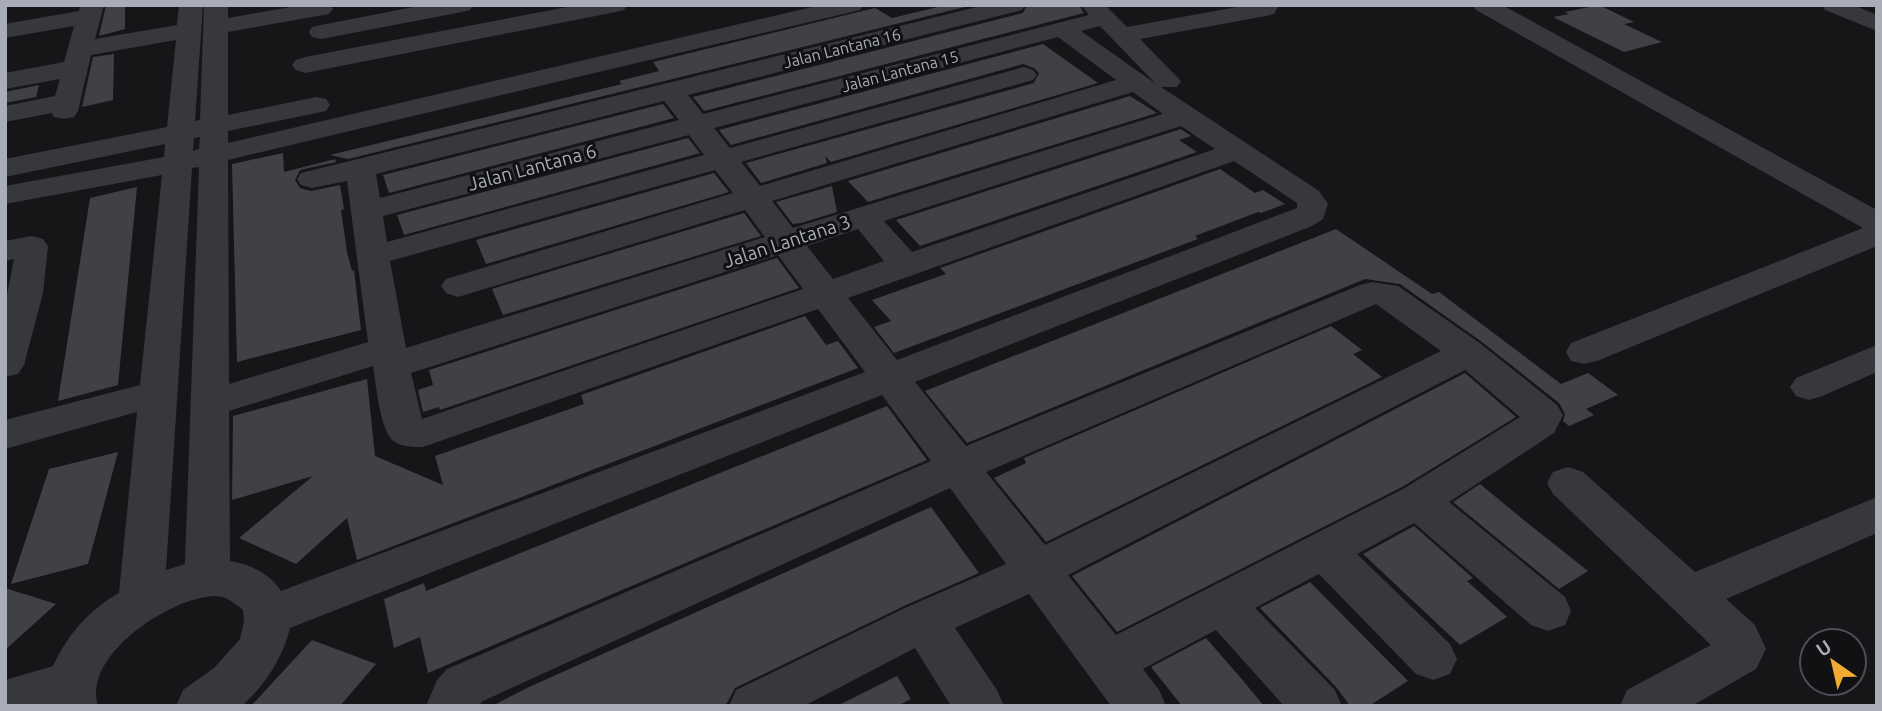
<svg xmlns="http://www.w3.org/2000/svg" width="1882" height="711" font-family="Ubuntu,sans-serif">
<rect width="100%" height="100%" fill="#161618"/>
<path fill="#404145" d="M106 5H125V29L99 36Z
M946 5H973L348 159 330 155 622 84 619 81 659 71 653 62 875 8 892 18Z
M1027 5H1079L1084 13 704 111 693 97 1023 13Z
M1599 5 1634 22 1624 24 1662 42 1624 52 1553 17 1569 14 1565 12Z
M1043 44 1098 83 831 162 825 156 827 163 761 183 746 163 1034 83 1039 73 1034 68 1023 64 731 145 719 130Z
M114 54 113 100 82 107 93 57Z
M39 85 36 97 5 103V92Z
M1130 96 1157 113 868 202 848 181Z
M663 104 674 118 389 193 383 175Z
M1181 129 1191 136 1179 140 1197 152 920 246 896 220Z
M688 138 700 153 404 235 397 215Z
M283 153 284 172 335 159 336 162 300 170 295 180 300 188 311 191 340 185 344 209 341 210 347 252 352 271 354 270 361 330 237 362 232 164Z
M1220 169 1255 193 1263 190 1285 204 1261 213 1258 212 1195 236 1198 239 894 353 874 327 891 321 872 300 946 274 940 268Z
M714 173 729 192 486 264 476 240Z
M832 186 837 212 801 223 793 224 776 202Z
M137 187 118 385 58 401 90 198Z
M744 213 761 236 503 315 492 289Z
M1336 229 1432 294 1439 292 1561 384 1588 373 1618 395 1586 409 1594 415 1569 426 1563 421 1565 414 1559 403 1482 342 1400 284 1365 279 967 443 925 391Z
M777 258 799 288 440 410 439 407 423 412 418 390 433 385 429 370Z
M805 316 826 345 838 341 858 368 357 560 347 518 296 564 239 538 313 476 232 500 233 416 367 379 375 456 443 485 435 456 584 404 581 395Z
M1331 326 1362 350 1353 354 1382 377 1046 542 994 478 1026 463 1024 458Z
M1465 373 1516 417 1402 487 1117 632 1072 576Z
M887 406 927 460 428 673 420 637 394 648 384 599 424 583 426 591Z
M118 452 88 564 11 584 49 469Z
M1480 484 1525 521 1588 571 1559 589 1453 502Z
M931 507 979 573 906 605 735 688 727 703 723 706H492L529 687Z
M1414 526 1473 578 1467 581 1507 617 1460 645 1363 554Z
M1310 582 1387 660 1408 681 1369 706H1350L1337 688 1260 608Z
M5 588 56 604 5 650Z
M1206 638 1240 677 1264 706H1182L1151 667Z
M312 640 376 664 340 706H251Z
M897 676 911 699 897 706H837Z"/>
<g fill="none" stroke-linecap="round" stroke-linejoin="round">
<path fill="#37383d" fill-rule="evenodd" d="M80 5H104L95 39 177 25 179 5H203L195 121 200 120 204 5H228V18L302 5H330L333 9 329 14 228 32V115L316 97 326 99 330 105 326 111 228 131V143L821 5H863L860 10 852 12 228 160 229 384 368 342 347 181 312 188 301 185 297 179 301 173 985 5H1025L1022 10 688 95 703 114 1089 15 1081 5H1105L1127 27 1248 5H1279L1274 14 1266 16 1140 39 1181 81 1177 87H1161L1319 191 1328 204 1323 219 1312 226 915 382 966 446 1360 285 1372 282 1398 286 1481 344 1557 405 1563 415 1554 433 1449 502 1565 597 1571 611 1565 625 1548 631 1531 625 1414 523 1357 554 1450 644 1457 659 1450 674 1433 680 1416 674 1319 574 1255 608 1335 690 1342 706H1284L1216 630 1143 669 1159 690 1166 706H1111L1029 594 955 628 997 690 1004 706H951L915 648 804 706H729L736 690 907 607 1006 564 950 488 483 701 478 706H426L437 680 447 669 931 461 882 395 290 628C283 658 265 685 242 706H176L183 690 214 668 240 639 244 621 243 610C233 602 226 596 214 596 170 598 82 655 98 706H5V680L53 666C67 635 89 610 119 593L137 412 5 449V420L140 385 162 175 5 204V186L164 157 165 144 5 177V159L167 127 176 40 91 55 78 111 74 117 64 119 54 117 52 113 5 122V106L55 96 60 79 5 89V73L64 62 74 26 5 38V24L79 11ZM1100 26 1156 84 1081 31ZM1058 37 1116 80 760 186 741 162 1033 80 1037 75 1033 70 1024 67 730 148 714 128ZM1133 92 1163 114 793 228 772 201ZM664 101 679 120 380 198 376 174ZM1181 126 1215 149 912 252 884 221ZM689 135 704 155 387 242 383 216ZM200 137 199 149 193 151 194 138ZM1234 161 1297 203V208L897 360 848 298ZM199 167 185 564 166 570 192 168ZM715 170 733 193 446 279 441 286 446 293 458 297 745 210 765 237 406 348 390 261ZM858 229 884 261 833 279 807 246ZM778 255 803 289 422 419 411 373ZM1376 304 1441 351 1045 545 986 472ZM818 309 865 372 281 591C270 573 249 564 230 561L229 411 373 366C376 383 380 434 395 442 403 447 414 447 423 447ZM1465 370 1520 417 1403 489 1116 635 1068 575Z
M424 5H473L470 10 462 12 321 39 312 37 309 32 312 27 321 25Z
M578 5H627L624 10 616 12 305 73 296 70 292 65 296 60 305 57Z
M1473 5H1502L1877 210V246L1597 361 1584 364 1571 361 1566 352 1571 343 1863 228 1476 10Z
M1822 5H1853L1877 15V31L1825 10Z
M32 236 43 239 48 246 43 293 24 365 18 374 5 377V305L14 259 5 261V241Z
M1877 345V372L1822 396 1809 400 1796 396 1790 387 1796 378Z
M1568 467 1583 472 1695 572 1877 497V533L1726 599 1755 625 1766 649 1756 669 1692 706H1620L1627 690 1711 645 1553 494 1547 483 1553 472Z"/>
</g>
<g text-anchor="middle" stroke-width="6" stroke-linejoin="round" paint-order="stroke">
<g font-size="16" fill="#a8adb8" stroke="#111113">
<text transform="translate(842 48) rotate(-14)" y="6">Jalan Lantana 16</text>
<text transform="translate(900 71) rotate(-15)" y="6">Jalan Lantana 15</text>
</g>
<g font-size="19" fill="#a8adb8" stroke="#111113">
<text transform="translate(532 167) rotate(-15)" y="7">Jalan Lantana 6</text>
<text transform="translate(787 241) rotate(-18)" y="7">Jalan Lantana 3</text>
</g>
</g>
<rect width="1882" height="711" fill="none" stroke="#a8adb8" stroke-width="14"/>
<g transform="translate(1833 662) rotate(326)"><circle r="33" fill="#111113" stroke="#4d4f55" stroke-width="2"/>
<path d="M0-5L12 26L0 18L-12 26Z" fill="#f3aa33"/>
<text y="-10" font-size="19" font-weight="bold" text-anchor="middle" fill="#a8adb8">U</text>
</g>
</svg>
